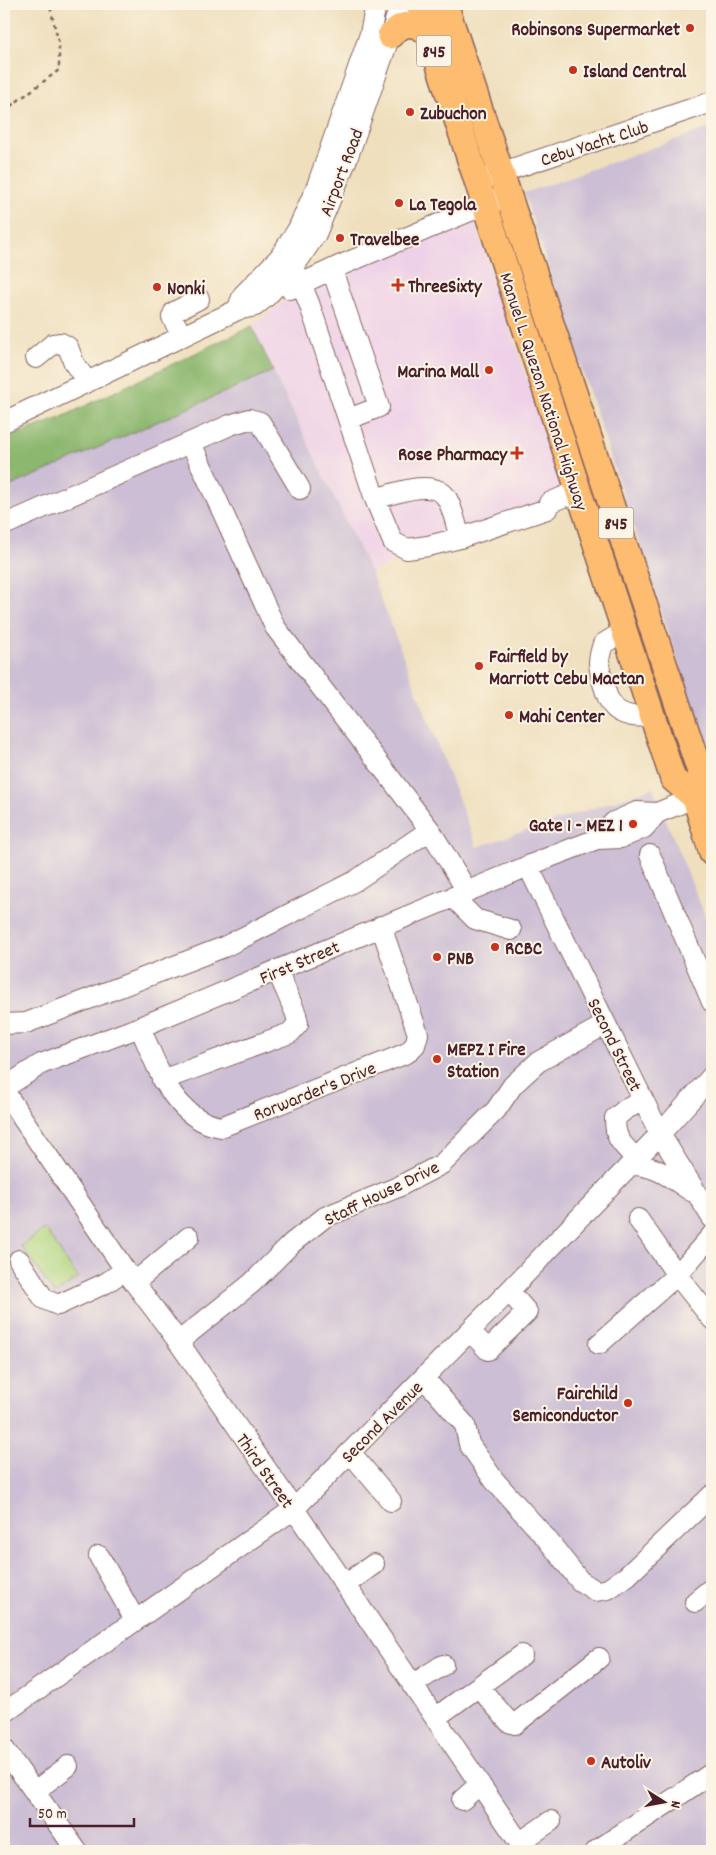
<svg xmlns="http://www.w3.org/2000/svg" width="716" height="1855" font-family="Dekko,sans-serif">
<rect width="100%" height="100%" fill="#fcf5e5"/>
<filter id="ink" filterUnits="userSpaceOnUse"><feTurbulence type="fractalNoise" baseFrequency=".02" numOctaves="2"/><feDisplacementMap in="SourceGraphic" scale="10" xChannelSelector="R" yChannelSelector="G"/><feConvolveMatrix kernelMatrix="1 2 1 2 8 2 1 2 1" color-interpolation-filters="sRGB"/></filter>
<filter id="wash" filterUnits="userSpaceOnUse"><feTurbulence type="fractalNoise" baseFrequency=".0096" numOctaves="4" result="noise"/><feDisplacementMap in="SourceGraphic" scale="20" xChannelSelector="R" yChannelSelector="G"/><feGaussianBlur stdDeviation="1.12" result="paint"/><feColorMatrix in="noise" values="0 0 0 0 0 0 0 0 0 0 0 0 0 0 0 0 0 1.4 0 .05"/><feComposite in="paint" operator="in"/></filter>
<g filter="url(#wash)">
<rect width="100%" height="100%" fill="#efdfbd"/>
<path fill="#eed0e8" d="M473 216 564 493 394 561 371 573 252 326 295 293Z"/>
<path fill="#ccbed4" d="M712 127V765L524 193Z
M273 371 371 573 477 847 653 788 712 933V1851H4V489Z"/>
<path fill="#b1d680" stroke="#7e7a56" d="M45 1229 78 1278 55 1294 21 1246Z"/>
<path fill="#8cb76e" stroke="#6b6b4c" d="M252 326 273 371 4 489V439L60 418Z"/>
</g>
<g filter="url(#ink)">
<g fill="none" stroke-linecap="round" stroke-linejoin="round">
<defs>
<path id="minor" d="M488 177 712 102
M294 267 309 303 375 499 393 542 407 549 428 546 460 538 547 509 549 503 570 494 573 498
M332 270 379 407 349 419
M290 289 339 266 508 195
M237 310 243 295 279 258 298 229 317 186 370 34 376 4
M182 336 172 317 174 312 199 299
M36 358 53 344 61 343 68 347 74 363 87 382
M4 422 237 310 255 306 267 296 294 267 316 234 347 159 401 4
M191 443 275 627 430 830 467 891
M375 499C393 494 433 478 446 497 453 508 456 525 460 538
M4 525 230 425 249 419 260 422 300 489
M624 631 603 644C601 650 599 657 599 663 600 674 606 697 612 705 621 717 639 718 652 715
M597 839 614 822 637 812 657 813 694 798
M650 855 712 1002
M528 866 660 1134 712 1218
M453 897 475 919 511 930
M4 1024 26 1023 224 947 355 881 430 830
M140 1027C157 1066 173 1119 221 1127L407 1053 415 1045 418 1034 381 926
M162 1080 290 1033 298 1024 296 1014 277 970
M4 1088 41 1064 140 1027 550 857 597 839 621 838 644 828 657 813
M4 1091 125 1270 175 1337 294 1509 525 1851
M636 1159C622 1143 615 1141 615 1118L626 1109 643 1101
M630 1165C655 1164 671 1178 691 1191
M638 1219 677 1275 712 1319
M19 1260 44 1299 58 1305 106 1283 125 1270
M135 1282 189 1237
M470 1331 488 1350 527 1312 509 1291
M178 1342 252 1283 292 1243 325 1217 398 1187 442 1164 496 1110 513 1085 538 1062 606 1024
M599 1344 677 1275 712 1235
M424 1378 465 1425 469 1444 494 1480 546 1538 580 1581 596 1591 608 1589 627 1576 712 1495
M350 1452 391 1501
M99 1556 135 1620
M345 1585 374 1564
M695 1602 712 1588
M412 1685 443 1665
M479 1687 509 1722 515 1724 599 1658
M4 1713 294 1509 509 1291 660 1134 712 1076
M435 1718 522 1655
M4 1749 77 1851
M34 1792 68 1766
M462 1800 480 1784
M519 1843 551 1821
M596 1851 712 1773"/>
<path id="major" d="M419 4 673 779 695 798
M445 4 700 772 695 798 712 853
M390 36C402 22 414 21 428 33"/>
</defs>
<use href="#minor" stroke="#84625e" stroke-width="22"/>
<use href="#major" stroke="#84625e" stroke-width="28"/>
<path stroke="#84625e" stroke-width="2.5" stroke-dasharray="4 4" stroke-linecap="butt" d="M4 111 59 70V44L51 11V4"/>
<use href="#minor" stroke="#fff" stroke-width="20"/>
<use href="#major" stroke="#fdbc70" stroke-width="25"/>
</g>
</g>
<g fill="#c8321e" stroke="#fcf5e5" stroke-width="2">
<circle cx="690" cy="28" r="5"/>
<circle cx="573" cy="70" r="5"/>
<circle cx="410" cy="112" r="5"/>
<circle cx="399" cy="203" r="5"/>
<circle cx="340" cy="238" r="5"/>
<path d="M395.5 277.5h5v5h5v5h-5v5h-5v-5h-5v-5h5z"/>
<circle cx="157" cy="287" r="5"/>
<circle cx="489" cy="370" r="5"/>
<path d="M514.5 445.5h5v5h5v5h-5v5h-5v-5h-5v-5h5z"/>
<circle cx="479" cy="666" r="5"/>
<circle cx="509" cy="715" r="5"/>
<circle cx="633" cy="824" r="5"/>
<circle cx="495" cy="947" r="5"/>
<circle cx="437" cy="957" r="5"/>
<circle cx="437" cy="1059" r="5"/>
<circle cx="628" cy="1403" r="5"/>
<circle cx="591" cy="1761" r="5"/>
</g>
<g text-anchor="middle" stroke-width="4" stroke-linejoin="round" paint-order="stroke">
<g fill="#fcf5e5" stroke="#7f5f63" stroke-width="1">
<rect x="416.5" y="35.5" width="35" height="31" rx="4"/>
<rect x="598.5" y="507.5" width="35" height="31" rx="4"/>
</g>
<g font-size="18" font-weight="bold" fill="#4a1f2b">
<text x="434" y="57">845</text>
<text x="616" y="529">845</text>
</g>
<g font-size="19" font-weight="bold" fill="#4a1f2b" stroke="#fcf5e5" text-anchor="start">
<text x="680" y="35" text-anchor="end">Robinsons Supermarket</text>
<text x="583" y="77">Island Central</text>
<text x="420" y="119">Zubuchon</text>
<text x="409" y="210">La Tegola</text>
<text x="350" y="245">Travelbee</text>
<text x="408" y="292">ThreeSixty</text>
<text x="167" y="294">Nonki</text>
<text x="479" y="377" text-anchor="end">Marina Mall</text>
<text x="507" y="460" text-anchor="end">Rose Pharmacy</text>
<text x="489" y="662">Fairfield by<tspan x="489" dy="22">Marriott Cebu Mactan</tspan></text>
<text x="519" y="722">Mahi Center</text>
<text x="623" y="831" text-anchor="end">Gate 1 - MEZ 1</text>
<text x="505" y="954">RCBC</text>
<text x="447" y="964">PNB</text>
<text x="447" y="1055">MEPZ I Fire<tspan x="447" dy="22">Station</tspan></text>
<text x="618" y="1399" text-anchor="end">Fairchild<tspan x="618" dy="22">Semiconductor</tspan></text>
<text x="601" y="1768">Autoliv</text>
</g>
<g font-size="19" fill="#4a1f2b" stroke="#fcf5e5">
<text transform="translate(594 142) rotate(-18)" y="7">Cebu Yacht Club</text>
<text transform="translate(340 172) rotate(-69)" y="7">Airport Road</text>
<text transform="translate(545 391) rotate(72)" y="7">Manuel L. Quezon National Highway</text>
<text transform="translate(299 961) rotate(-23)" y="7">First Street</text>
<text transform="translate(616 1044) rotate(64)" y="7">Second Street</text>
<text transform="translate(314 1090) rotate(-22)" y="7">Rorwarder's Drive</text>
<text transform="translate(381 1192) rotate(-26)" y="7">Staff House Drive</text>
<text transform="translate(381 1421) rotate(-45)" y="7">Second Avenue</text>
<text transform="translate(266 1470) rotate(55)" y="7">Third Street</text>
</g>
</g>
<rect width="716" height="1855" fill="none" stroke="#fcf5e5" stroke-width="20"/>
<g transform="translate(664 1802) rotate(101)" stroke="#fcf5e5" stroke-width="4" paint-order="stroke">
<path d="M0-4L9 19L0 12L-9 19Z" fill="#4a1f2b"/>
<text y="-8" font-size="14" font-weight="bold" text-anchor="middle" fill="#4a1f2b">N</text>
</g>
<path d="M30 1818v8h104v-8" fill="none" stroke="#4a1f2b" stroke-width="2.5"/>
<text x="38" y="1818" font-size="15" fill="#4a1f2b" stroke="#fcf5e5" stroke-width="4" paint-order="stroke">50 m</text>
</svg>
